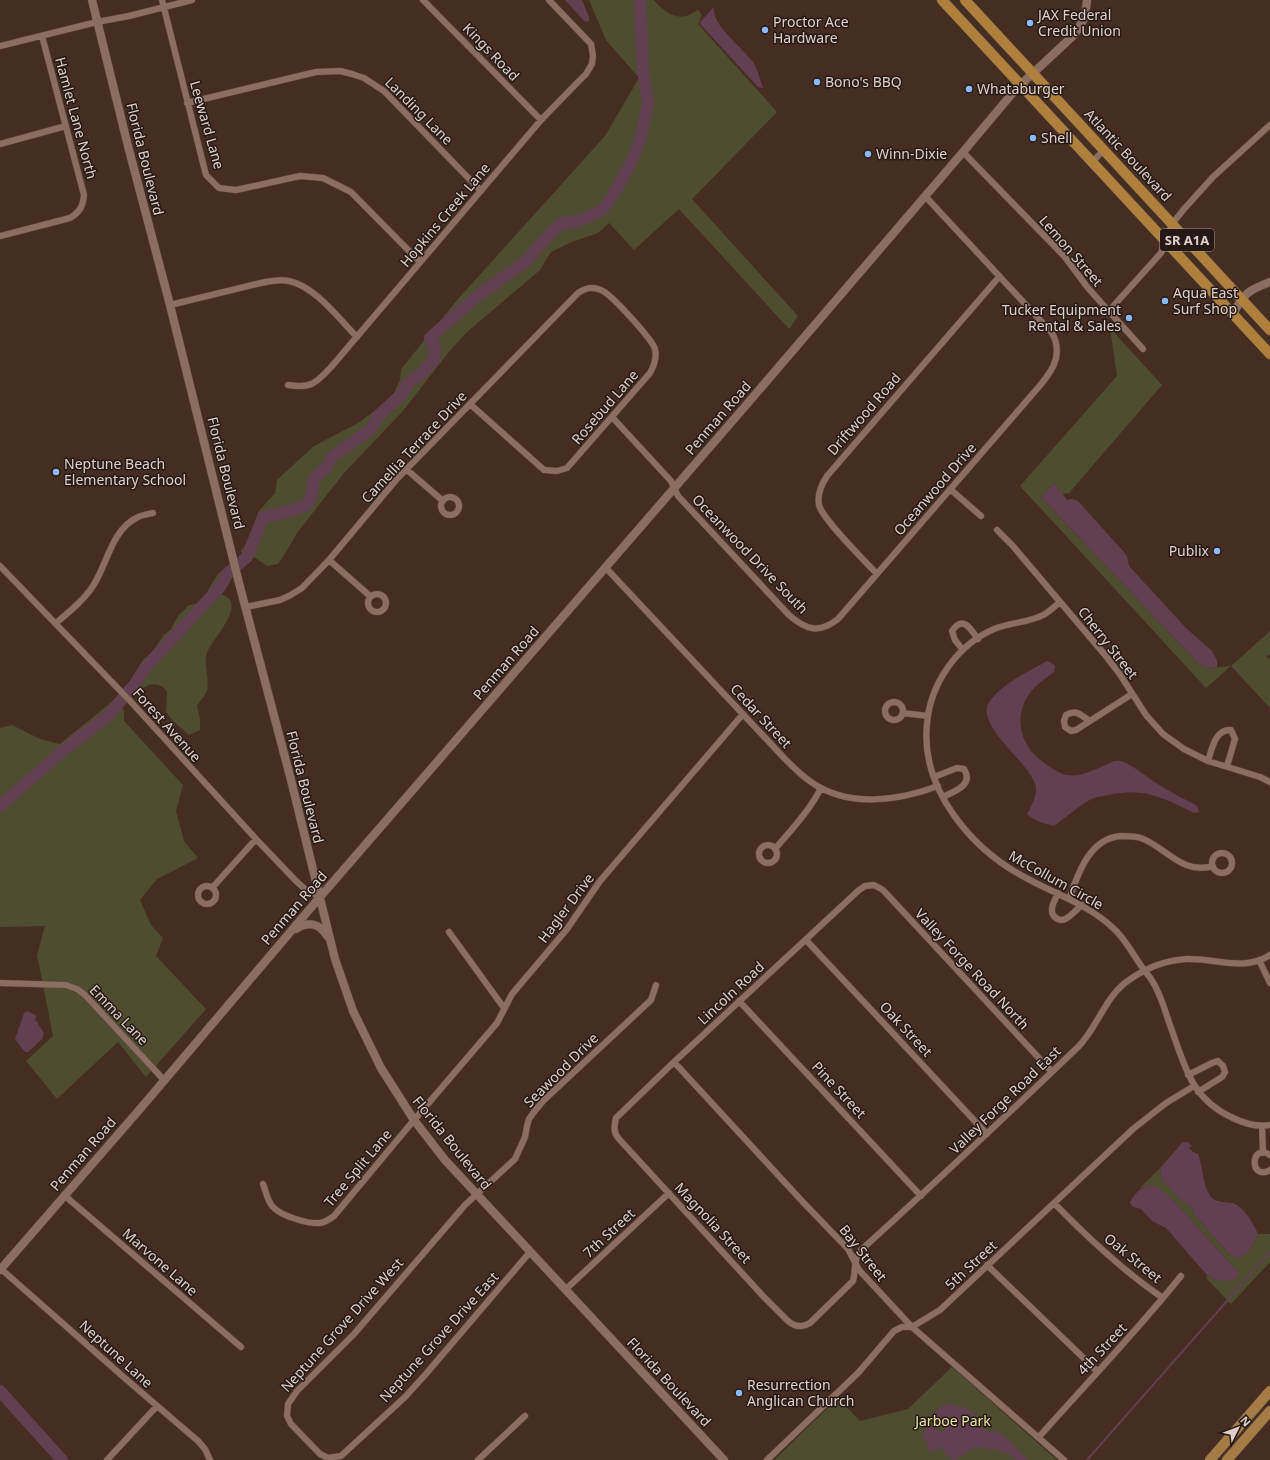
<svg xmlns="http://www.w3.org/2000/svg" width="1270" height="1460" font-family="'Noto Sans',sans-serif">
<rect width="100%" height="100%" fill="#462d22"/>
<path fill="#4e4d30" d="M589 0H654C662 9 672 19 686 16 690 15 694 12 698 10L702 15 698 24 777 112 692 199 798 316 789 329 679 209 634 250 609 223 598 233 572 242 551 252 540 270 467 332 448 353 403 411 344 473 297 533 285 554 278 564 267 566 254 557 245 566 241 550 249 543 256 526 258 512 275 493 277 480 314 446 360 422 378 408 394 393 400 380 401 369 458 299 605 136 639 78 606 40Z
M1110 328 1162 385 1069 493 1062 494 1054 483 1041 497 1199 664 1208 668 1231 666 1270 631V654L1266 656 1270 660V708L1231 666 1206 688 1020 486 1117 376Z
M228 566 231 579 221 594C250 603 210 641 207 653 203 665 210 679 207 690 205 696 200 701 197 706L200 719V730L189 735 173 721 166 712 167 692C157 678 145 686 134 694L126 685 138 675 139 666 143 660 153 651 163 636 171 629 178 616 189 605C206 606 210 581 220 572 222 570 225 568 228 566Z
M114 700 124 710V721L183 785 176 811 184 841 198 858 157 879 140 900 151 925 163 938 156 956 206 1009 146 1077 118 1042 57 1099 26 1061 53 1036 37 955 45 926 0 927V728L12 725 40 739 60 744Z
M1161 1167 1160 1174 1181 1201H1186L1193 1209 1194 1214 1231 1256 1249 1251 1258 1234H1270V1262L1231 1304 1206 1278 1207 1275 1216 1280 1238 1272 1175 1202 1159 1189 1148 1185 1139 1189Z
M952 1367 1057 1460H774L838 1398 860 1421 908 1409Z"/>
<path fill="#633f52" d="M565 0H582L589 17V21L585 22Z
M714 7C711 25 743 48 753 62 758 70 760 79 763 88L758 87 701 25 700 22Z
M1054 483 1067 500 1072 499 1078 501 1123 551 1127 556 1129 566 1186 628 1212 651 1217 660V667L1208 668 1199 664 1041 497Z
M1047 661 1050 662 1055 666 1054 672C1048 677 1041 681 1035 687 1014 708 1016 740 1039 759 1047 765 1058 774 1068 775 1080 777 1092 771 1103 766 1109 764 1113 760 1120 761 1131 763 1150 780 1161 786 1172 793 1184 799 1196 805L1198 808 1199 812 1194 813C1164 798 1143 787 1109 795 1104 796 1099 796 1094 798 1082 803 1065 818 1054 826 1044 824 1035 821 1027 814 1031 807 1037 796 1036 788 1034 765 972 725 990 701 1003 683 1028 672 1047 661Z
M27 1011 37 1016 35 1019 44 1033 42 1039 28 1052H25L15 1039 24 1013Z
M1183 1142H1188L1192 1146 1189 1148 1193 1152 1198 1154C1203 1166 1203 1189 1212 1198 1217 1203 1227 1202 1233 1203 1244 1207 1254 1224 1258 1234L1249 1251 1239 1258 1231 1256 1194 1214 1193 1209 1186 1202 1181 1201 1165 1183 1160 1174 1161 1167Z
M1148 1185 1159 1188 1175 1202 1238 1272 1240 1276 1229 1281 1216 1280 1207 1275 1166 1228 1152 1221 1141 1209 1133 1207 1130 1203C1133 1194 1140 1189 1148 1185Z
M949 1403 970 1410 976 1417 977 1422 986 1430 990 1432 994 1431 1001 1434 1008 1439 1028 1460H1016L1009 1454 983 1447 970 1450 955 1460 948 1457 941 1447 930 1453 927 1443 922 1437 926 1427 929 1424 942 1432 945 1430C946 1421 937 1422 932 1417 935 1410 942 1405 949 1403Z"/>
<g fill="none" stroke-linecap="round" stroke-linejoin="round">
<path stroke="#633f52" stroke-width="2" d="M1087 1460 1270 1252"/>
<path stroke="#633f52" stroke-width="12" d="M0 806 66 748 108 716 134 685 146 667 220 587 228 573 247 557 263 517C273 515 299 510 306 505 313 498 313 486 314 478L326 468 332 457 371 429 379 415 402 394 410 381 420 375 434 360 435 348 430 338 476 297 525 262 554 229 565 222H576L592 215 603 209 611 198 631 163 641 136 648 103 643 70 640 0
M0 1391 62 1460"/>
<defs>
<path id="minor" d="M162 0 206 175 219 188 236 190 300 176 323 178 351 192 420 262
M423 0 541 120
M0 46 97 22 129 16 192 0
M187 103 316 72 340 71 352 74 364 78 384 91 481 191
M0 144 66 126
M963 152 1064 256 1088 288 1143 349
M1092 162 1104 150
M0 236 70 218C80 212 83 206 84 195L42 36
M170 305 261 283C270 281 280 279 289 281 316 287 338 318 357 337
M1108 312 1161 253 1172 224 1184 209 1213 177 1270 125
M288 385C312 389 317 382 332 366L541 120 575 85 586 74 592 64 593 56 591 44 549 0
M612 417 671 481 678 496 789 615C806 630 819 634 838 619L1024 404C1041 383 1068 362 1052 333L925 196
M406 469 443 501
M950 489 981 516
M441 506a9 9 0 1 1 18 0a9 9 0 1 1-18 0Z
M997 530 1012 545 1105 655 1119 673 1146 715 1163 734 1184 749 1208 761 1260 777 1270 782
M329 560 370 596
M0 566 133 704 256 839 296 881 305 889 320 897
M605 567 786 760C794 768 802 776 811 782 848 808 898 801 938 786
M877 574C865 561 823 520 819 505 817 494 821 485 827 476L999 277
M368 603a9 9 0 1 1 18 0a9 9 0 1 1-18 0Z
M1060 602C1055 606 1050 611 1045 614 1030 623 1010 622 994 629 957 645 930 684 927 724 920 791 974 852 1030 880 1058 895 1088 905 1112 927 1125 938 1132 953 1142 967 1144 971 1148 974 1151 979 1161 993 1165 1012 1171 1028 1185 1067 1192 1100 1233 1118 1245 1124 1257 1127 1270 1125
M246 607 280 600 289 596 302 588 329 560 396 480 578 293C586 288 592 286 601 290 611 294 652 339 655 349 657 358 654 366 650 373L567 468 557 471 544 470 470 404
M56 623C69 612 84 600 93 586 108 563 111 530 138 517 142 515 148 514 153 513
M963 650 955 640 952 631C963 615 970 628 978 639
M885 711a9 9 0 1 1 18 0a9 9 0 1 1-18 0Z
M903 713 928 716
M1090 721C1080 715 1077 709 1066 715L1064 721 1065 727 1071 731 1076 730 1132 694
M1208 761C1212 749 1215 729 1231 730L1235 739 1227 766
M934 777 957 768 964 769C974 785 955 791 943 797
M759 854a9 9 0 1 1 18 0a9 9 0 1 1-18 0Z
M775 849C792 829 810 810 821 788
M1212 863a10 10 0 1 1 20 0a10 10 0 1 1-20 0Z
M198 895a9 9 0 1 1 18 0a9 9 0 1 1-18 0Z
M212 888 256 839
M1058 893C1056 898 1052 904 1052 909 1051 917 1060 923 1067 918 1072 915 1077 909 1082 905
M1069 899C1078 874 1089 839 1120 836 1127 836 1135 836 1141 838 1166 847 1181 875 1213 866
M449 932 504 1008
M806 940 987 1134
M1259 960 1270 983
M0 983 66 985 77 989 85 995 164 1080
M739 1001 921 1196
M674 1062 801 1200 848 1249 859 1270 912 1327 1064 1460
M1051 1071 883 890 874 885 865 886 859 890 674 1062 616 1118C614 1127 613 1132 619 1139L763 1296 788 1321C795 1327 802 1328 810 1323L853 1281C856 1271 853 1259 860 1251 934 1184 1006 1116 1078 1047 1098 1027 1105 996 1129 980 1146 968 1166 960 1187 959 1215 958 1245 972 1270 955
M1188 1075 1212 1063 1218 1061 1223 1066 1225 1072 1222 1077 1198 1092
M1262 1126 1263 1153
M1270 1155C1250 1142 1249 1182 1270 1170
M263 1184C266 1191 267 1201 273 1207 281 1216 308 1224 320 1223 326 1222 330 1219 334 1216L414 1120 497 1023 512 994 567 929 600 881 743 714
M64 1195 241 1347
M1054 1203C1088 1238 1123 1271 1163 1298
M530 1252 425 1375 405 1397 341 1456 328 1458 320 1454 291 1424 287 1416 288 1404 297 1391 354 1334 465 1205 515 1159 525 1137 527 1126 529 1119 534 1112 543 1101 651 1000 656 985
M987 1265 1097 1371
M1 1269 127 1380 198 1441 205 1449 210 1460
M565 1290 669 1193
M1039 1437C1086 1384 1136 1332 1181 1276
M107 1460 157 1406
M478 1460 525 1416
M767 1460 858 1373 894 1331 902 1327H912L940 1310 1133 1129 1166 1103 1194 1086"/>
<path id="tertiary" d="M92 0 128 146 170 305 239 583 291 780 335 959 353 1011 381 1068 414 1120 445 1160 724 1460
M1233 314C1244 293 1249 290 1270 282
M296 929C309 920 320 924 328 937
M0 1270 140 1109 320 897 741 411 963 152 1016 89 1075 34 1085 17 1087 0"/>
<path id="primary" d="M1210 1460 1270 1391
M1227 1460 1270 1411"/>
<path id="trunk" d="M942 0 1270 354
M965 0 1270 330"/>
</defs>
<use href="#minor" stroke="#5e493f" stroke-width="7"/>
<use href="#tertiary" stroke="#5e493f" stroke-width="9"/>
<use href="#primary" stroke="#5e493f" stroke-width="11"/>
<use href="#trunk" stroke="#5e493f" stroke-width="11"/>
<use href="#minor" stroke="#8b6e61" stroke-width="6"/>
<use href="#tertiary" stroke="#8b6e61" stroke-width="8"/>
<use href="#primary" stroke="#a57c45" stroke-width="10"/>
<use href="#trunk" stroke="#ae803c" stroke-width="10"/>
</g>
<g fill="#8bb9fc" stroke="#241914" stroke-width="1.5">
<circle cx="1030" cy="23" r="4"/>
<circle cx="765" cy="30" r="4"/>
<circle cx="817" cy="82" r="4"/>
<circle cx="969" cy="89" r="4"/>
<circle cx="1033" cy="138" r="4"/>
<circle cx="868" cy="154" r="4"/>
<circle cx="1165" cy="301" r="4"/>
<circle cx="1129" cy="318" r="4"/>
<circle cx="56" cy="472" r="4"/>
<circle cx="1217" cy="551" r="4"/>
<circle cx="739" cy="1393" r="4"/>
</g>
<g text-anchor="middle" stroke-width="3" stroke-linejoin="round" paint-order="stroke">
<rect fill="#241914" stroke="#a89993" stroke-width="1" x="1160" y="229" width="54" height="22" rx="3"/>
<g font-size="13" font-weight="bold" fill="#e0d0c9">
<text x="1187" y="245">SR A1A</text>
</g>
<g font-size="14" fill="#e0d0c9" stroke="#241914" text-anchor="start">
<text x="1038" y="20">JAX Federal<tspan x="1038" dy="16">Credit Union</tspan></text>
<text x="773" y="27">Proctor Ace<tspan x="773" dy="16">Hardware</tspan></text>
<text x="825" y="87">Bono's BBQ</text>
<text x="977" y="94">Whataburger</text>
<text x="1041" y="143">Shell</text>
<text x="876" y="159">Winn-Dixie</text>
<text x="1173" y="298">Aqua East<tspan x="1173" dy="16">Surf Shop</tspan></text>
<text x="1121" y="315" text-anchor="end">Tucker Equipment<tspan x="1121" dy="16">Rental &amp; Sales</tspan></text>
<text x="64" y="469">Neptune Beach<tspan x="64" dy="16">Elementary School</tspan></text>
<text x="1209" y="556" text-anchor="end">Publix</text>
<text x="747" y="1390">Resurrection<tspan x="747" dy="16">Anglican Church</tspan></text>
</g>
<g font-size="14" fill="#e0d0c9" stroke="#241914">
<text transform="translate(491 52) rotate(46)" y="5">Kings Road</text>
<text transform="translate(419 111) rotate(45)" y="5">Landing Lane</text>
<text transform="translate(76 118) rotate(75)" y="5">Hamlet Lane North</text>
<text transform="translate(207 125) rotate(74)" y="5">Leeward Lane</text>
<text transform="translate(1128 155) rotate(47)" y="5">Atlantic Boulevard</text>
<text transform="translate(145 159) rotate(76)" y="5">Florida Boulevard</text>
<text transform="translate(445 215) rotate(-50)" y="5">Hopkins Creek Lane</text>
<text transform="translate(1071 251) rotate(49)" y="5">Lemon Street</text>
<text transform="translate(605 407) rotate(-49)" y="5">Rosebud Lane</text>
<text transform="translate(864 414) rotate(-49)" y="5">Driftwood Road</text>
<text transform="translate(718 418) rotate(-49)" y="5">Penman Road</text>
<text transform="translate(414 447) rotate(-47)" y="5">Camellia Terrace Drive</text>
<text transform="translate(226 473) rotate(76)" y="5">Florida Boulevard</text>
<text transform="translate(935 489) rotate(-49)" y="5">Oceanwood Drive</text>
<text transform="translate(750 554) rotate(46)" y="5">Oceanwood Drive South</text>
<text transform="translate(1108 643) rotate(52)" y="5">Cherry Street</text>
<text transform="translate(506 663) rotate(-49)" y="5">Penman Road</text>
<text transform="translate(761 716) rotate(47)" y="5">Cedar Street</text>
<text transform="translate(167 725) rotate(48)" y="5">Forest Avenue</text>
<text transform="translate(305 787) rotate(76)" y="5">Florida Boulevard</text>
<text transform="translate(1056 880) rotate(29)" y="5">McCollum Circle</text>
<text transform="translate(294 908) rotate(-49)" y="5">Penman Road</text>
<text transform="translate(566 908) rotate(-53)" y="5">Hagler Drive</text>
<text transform="translate(972 969) rotate(47)" y="5">Valley Forge Road North</text>
<text transform="translate(731 993) rotate(-43)" y="5">Lincoln Road</text>
<text transform="translate(119 1015) rotate(46)" y="5">Emma Lane</text>
<text transform="translate(906 1029) rotate(47)" y="5">Oak Street</text>
<text transform="translate(561 1070) rotate(-45)" y="5">Seawood Drive</text>
<text transform="translate(839 1090) rotate(47)" y="5">Pine Street</text>
<text transform="translate(1005 1100) rotate(-44)" y="5">Valley Forge Road East</text>
<text transform="translate(452 1143) rotate(51)" y="5">Florida Boulevard</text>
<text transform="translate(83 1154) rotate(-49)" y="5">Penman Road</text>
<text transform="translate(358 1168) rotate(-50)" y="5">Tree Split Lane</text>
<text transform="translate(713 1223) rotate(47)" y="5">Magnolia Street</text>
<text transform="translate(609 1233) rotate(-43)" y="5">7th Street</text>
<text transform="translate(863 1253) rotate(52)" y="5">Bay Street</text>
<text transform="translate(1133 1258) rotate(39)" y="5">Oak Street</text>
<text transform="translate(160 1262) rotate(41)" y="5">Marvone Lane</text>
<text transform="translate(971 1265) rotate(-43)" y="5">5th Street</text>
<text transform="translate(342 1325) rotate(-48)" y="5">Neptune Grove Drive West</text>
<text transform="translate(439 1337) rotate(-48)" y="5">Neptune Grove Drive East</text>
<text transform="translate(1102 1349) rotate(-47)" y="5">4th Street</text>
<text transform="translate(116 1354) rotate(42)" y="5">Neptune Lane</text>
<text transform="translate(669 1382) rotate(47)" y="5">Florida Boulevard</text>
</g>
<g font-size="14" fill="#e9e7a3" stroke="#241914">
<text x="953" y="1426">Jarboe Park</text>
</g>
</g>
<g transform="translate(1238 1428) rotate(48)" stroke="#241914" stroke-width="3" paint-order="stroke">
<path d="M0-3L7 15L0 10L-7 15Z" fill="#e0d0c9"/>
<text y="-6" font-size="11" font-weight="bold" text-anchor="middle" fill="#e0d0c9">N</text>
</g>
</svg>
